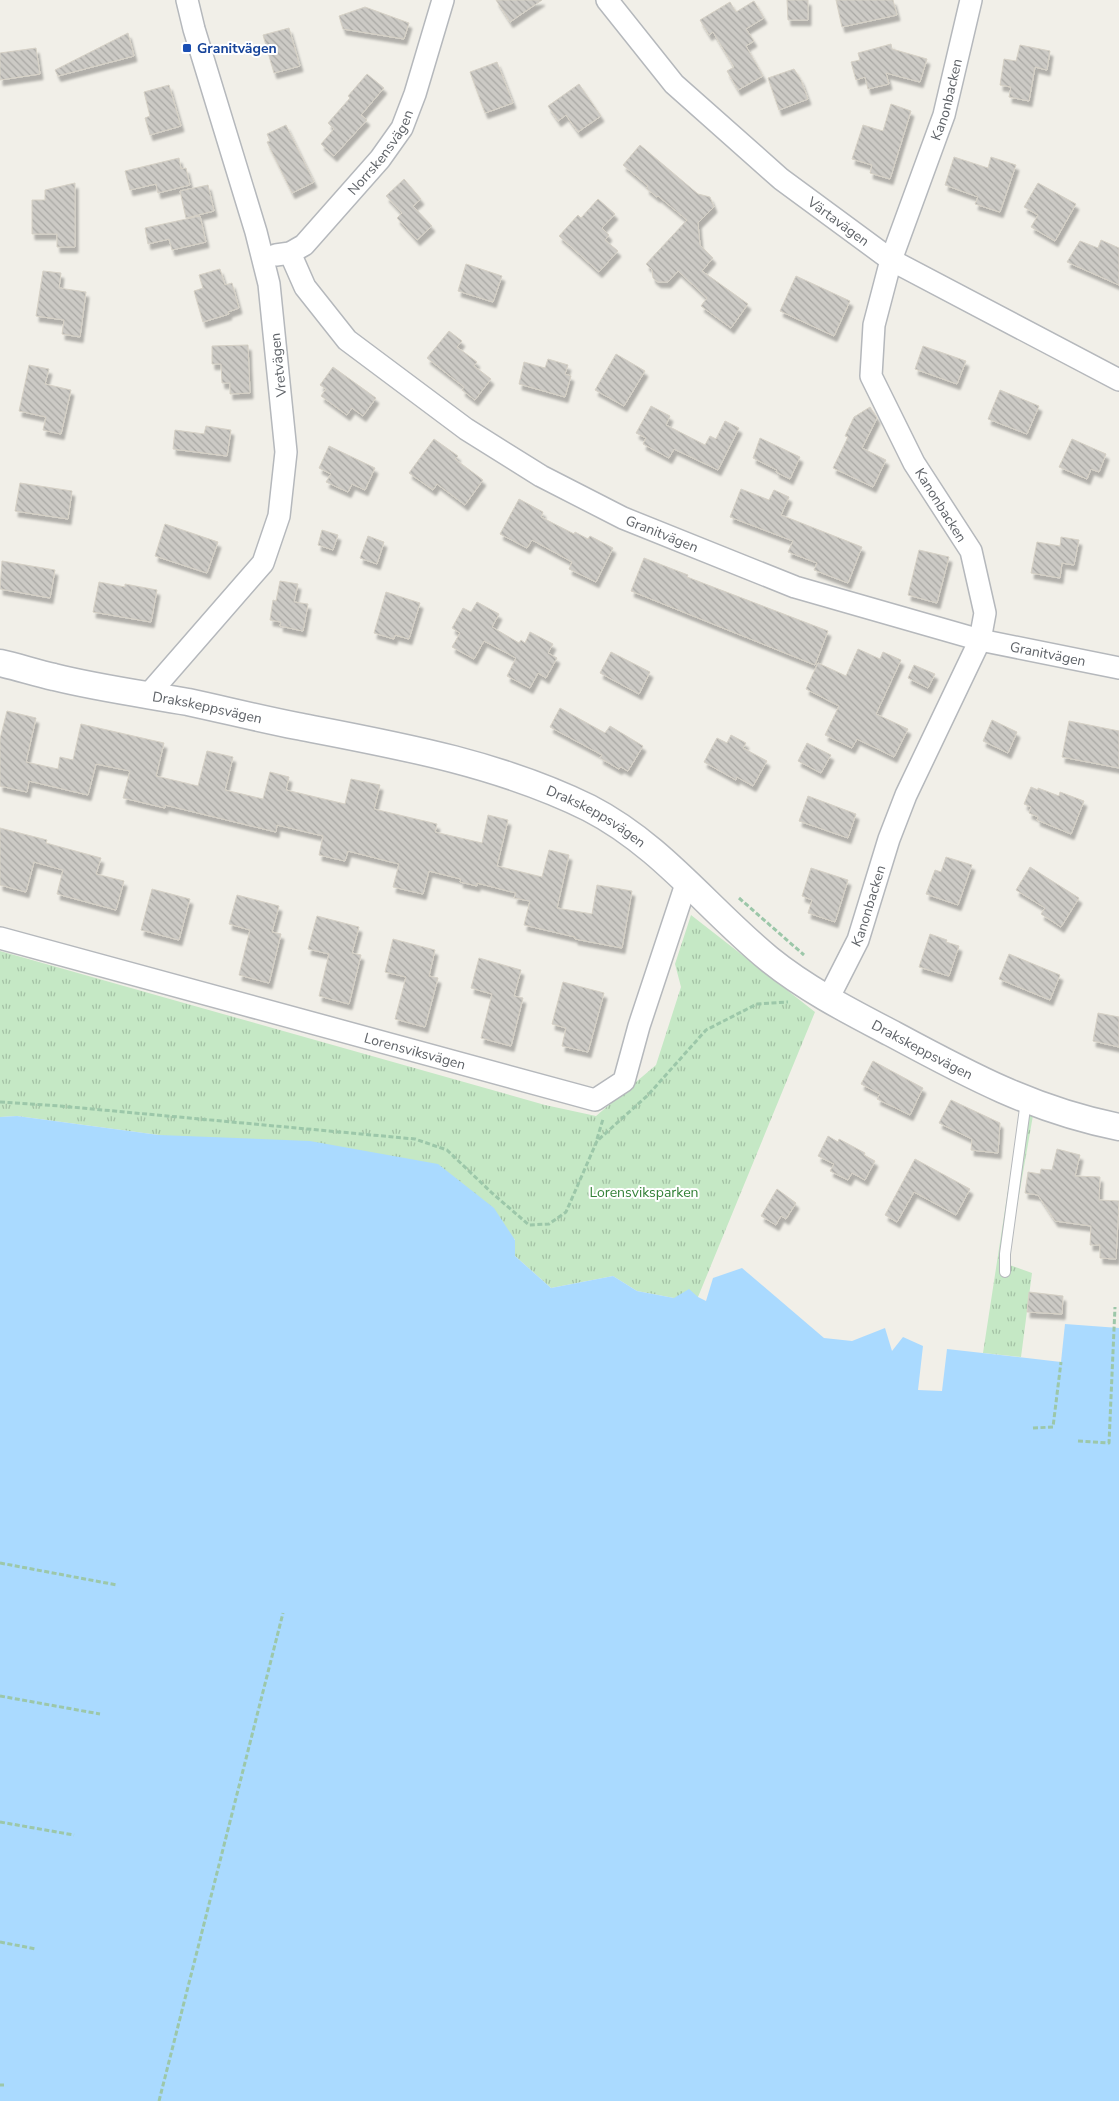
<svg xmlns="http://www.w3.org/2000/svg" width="1119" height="2101" font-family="'Nunito Sans',sans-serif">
<defs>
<pattern id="grass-tufts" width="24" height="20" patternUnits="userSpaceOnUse" patternTransform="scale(1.25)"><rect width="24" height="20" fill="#c5e8c5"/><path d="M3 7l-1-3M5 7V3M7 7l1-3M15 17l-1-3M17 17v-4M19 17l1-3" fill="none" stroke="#a3c0a4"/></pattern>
<pattern id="building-back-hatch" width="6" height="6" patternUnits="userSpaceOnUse" patternTransform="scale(1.25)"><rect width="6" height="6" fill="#cccac5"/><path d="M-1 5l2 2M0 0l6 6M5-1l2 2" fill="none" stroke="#a9a8a4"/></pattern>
<filter id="shadow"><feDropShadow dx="3" dy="5.5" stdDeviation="1" flood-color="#0004"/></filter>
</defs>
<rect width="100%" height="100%" fill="#f1efe8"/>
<path fill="url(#grass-tufts)" d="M691 915 815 1012 698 1297 674 1298 637 1291 613 1276 551 1288 515 1256V1239L159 1135 17 1116 0 1117V951L545 1105 596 1116 656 1065 681 987 675 964Z
M1022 1099 1035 1104 1007 1264 1032 1273 1021 1357 983 1353Z"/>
<path fill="#aadaff" d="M17 1116 159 1135 310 1141 438 1164 494 1208 515 1240V1256L551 1288 613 1276 637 1291 674 1298 689 1289 698 1297 706 1301 713 1278 742 1268 824 1338 852 1341 885 1328 892 1351 903 1337 923 1346 918 1390 942 1391 947 1349 1061 1362 1065 1324 1119 1328V2101H0V1117Z"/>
<path fill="url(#building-back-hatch)" stroke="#d6d1c6" filter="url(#shadow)" d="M496 0H542L510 22Z
M787 0H808V20H788Z
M836 0H893L897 15 842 27Z
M754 1 764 18 746 29 754 41 746 46 763 76 738 90 727 71 734 67 713 32 709 35 700 20 730 2 736 12Z
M365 7 409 23 404 39 343 29 339 16Z
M289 28 300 66 274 73 263 35Z
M128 33 134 56 58 76 55 70Z
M891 44 892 49 927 59 920 82 886 73 889 84 868 89 865 77 856 80 851 62 860 60 858 53Z
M1020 45 1050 51 1047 70 1035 67 1029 101 1009 97 1011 87 1000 85 1004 59 1016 61Z
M36 48 40 74 0 80V53Z
M497 62 513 103 485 113 470 72Z
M794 69 801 80 808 99 779 110 768 78Z
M367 74 384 88 361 115 367 120 334 156 321 144 334 129 328 123 350 98 348 96Z
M579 84 601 116 578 132 566 115 558 121 548 106Z
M169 85 181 126 150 135 145 118 150 116 144 92Z
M891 104 911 111 890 179 870 173 872 165 852 159 863 125 883 131Z
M286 125 314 182 292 193 267 142 270 141 267 134Z
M640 145 698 194 710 197 714 207 698 223 700 245 713 258 702 271 748 304 731 328 701 306 707 298 678 271 668 282H658L653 278 652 270 646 264 687 220 658 196 657 197 646 188 648 186 623 165Z
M954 157 988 168 991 157 1016 165 1000 212 975 204 978 197 945 185Z
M179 158 181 169 186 168 190 185 158 193 156 184 130 190 125 171Z
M404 179 421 199 413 206 432 226 417 240 397 218 402 213 386 196Z
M75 183V247H57V234H32V200H45V190Z
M1038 183 1076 204 1055 241 1031 227 1038 215 1024 207Z
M208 185 214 211 186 218 180 191Z
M598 199 615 214 602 228 609 235 605 240 618 251 599 272 559 236 578 215 581 218Z
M200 216 206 242 172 250 169 239 148 244 145 228Z
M1101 240 1119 248V285L1067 262 1080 241 1098 248Z
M466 264 502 276 493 302 458 291Z
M220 269 225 285 232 283 239 308 228 312 229 314 203 322 194 291 203 288 199 275Z
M43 271 61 273 59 288 86 292 80 337 62 334 64 320 36 316Z
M796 276 850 301 834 336 780 311Z
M449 331 462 341 457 347 477 362 474 366 491 379 475 400 462 390 464 387 427 358Z
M248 345 250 393 230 394V383H222L221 364H212V346Z
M923 346 966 361 957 384 915 369Z
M616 354 645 371 624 406 595 390Z
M548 359 568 365 565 374 571 376 565 397 519 384 524 362 545 368Z
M29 365 49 369 45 384 71 390 61 434 43 430 46 417 19 411Z
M333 367 376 398 363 416 352 408 347 415 321 396 326 389 320 385Z
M1000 390 1039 406 1027 434 988 419Z
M651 406 670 416 666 425 705 445 710 436 716 439 725 421 739 428 718 470 674 449 669 458 643 444 646 438 636 433Z
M870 407 877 418 862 448 886 460 873 487 833 468 848 437 845 436 854 417Z
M206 426 231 430 227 456 173 449 175 430 204 434Z
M760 438 800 457 790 479 776 472 777 470 753 458Z
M434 439 458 456 455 459 483 480 465 505 437 484 433 490 409 473Z
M1072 439 1106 454 1099 472 1091 469 1087 479 1059 467Z
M329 446 375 468 365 490 352 484 348 492 326 482 331 474 319 468Z
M20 483 72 491 68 519 15 511Z
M741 489 769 500 774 490 789 497 781 515 862 547 848 583 814 570 817 563 788 552 793 541 730 517Z
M519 499 543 512 541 517 574 534 575 532 588 539 590 536 613 548 596 582 569 569 572 562 532 540 527 548 500 534Z
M165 524 218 542 207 573 155 556Z
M322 530 338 535 333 550 318 545Z
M368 536 384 542 377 564 360 558Z
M1061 537 1079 540 1074 565 1062 563 1060 578 1031 573 1037 542 1060 546Z
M919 550 949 557 937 603 908 595Z
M644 558 688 575 687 577 828 631 815 665 631 591Z
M2 561 55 570 50 598 0 589Z
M280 581 298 584 294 602 308 604 303 631 280 626 281 622 270 620 273 600 276 601Z
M99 582 125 587V584L157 590 151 622 93 612Z
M386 592 420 603 409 639 395 635 394 639 374 633Z
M477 602 499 614 492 627 519 643 521 640 525 643 530 632 553 644 548 653 557 658 546 678 538 673 530 688 507 676 516 658 484 641 474 659 452 647 460 633 452 628 463 608 471 612Z
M858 649 880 659 883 652 901 660 876 714 908 729 894 757 857 739 852 748 825 735 839 706 806 689 818 663 846 676Z
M611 652 650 672 639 694 600 673Z
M914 665 935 674 928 688 908 678Z
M560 708 605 733 610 726 643 746 628 771 621 767 619 769 600 758 602 755 550 727Z
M7 711 36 718 26 762 58 769 60 757 73 760 81 724 164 743 156 776 198 786 207 751 233 757 225 790 263 799 270 772 289 777 286 790 345 804 351 779 380 785 374 809 437 824 435 832 482 843 488 815 508 820 497 866 542 877 549 850 569 855 557 908 592 914 597 885 632 891 622 948 575 939V937L524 925 530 901 514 898 516 893 477 883V886L460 882 461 879 429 871 423 894 393 887 399 864 348 851 345 861 319 855 323 836 277 825 276 832 165 805V808L123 798 130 771 96 764 88 795 29 781 27 792 0 786V739Z
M992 720 1017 732 1008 753 983 741Z
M1069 721 1119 731V768L1062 757Z
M731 735 746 743 743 748 767 761 753 786 737 777 736 780 704 762 717 738 727 743Z
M807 743 831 755 821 773 798 761Z
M1031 787 1038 790V788L1059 796 1060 792 1084 801 1071 834 1037 820 1038 817 1029 813 1031 807 1024 804Z
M808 796 856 814 848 838 799 821Z
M0 828 47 840 46 843 101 858 96 874 124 881 116 910 57 894 63 870 34 862 26 892 0 885Z
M946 857 972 865 958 905 926 894 935 870 941 872Z
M1030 867 1079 898 1061 927 1041 914 1045 908 1016 890Z
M811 868 848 880 835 922 808 913 812 900 802 896Z
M152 889 190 899 179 940 141 930Z
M237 895 279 906 272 932 281 934 269 983 239 975 250 930 229 924Z
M317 916 359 927 352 953 361 955 349 1004 319 996 329 954 308 949Z
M930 934 947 940 946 942 959 946 949 976 919 967Z
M393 939 435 950 429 976 438 978 425 1027 395 1019 406 977 385 972Z
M1009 954 1060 975 1050 1000 999 979Z
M479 958 521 970 514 996 523 998 511 1046 481 1038 492 994 471 988Z
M563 982 604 993 588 1052 562 1046 566 1028 552 1024Z
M1098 1013 1119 1017V1047L1093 1041Z
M873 1061 923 1088 910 1115 877 1099 880 1094 861 1084Z
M951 1100 1000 1123 998 1153 971 1150 972 1139 939 1123Z
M828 1136 838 1142 839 1139 865 1153 864 1155 875 1161 865 1180 852 1173 848 1180 830 1171 834 1164 818 1156Z
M1057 1149 1080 1155 1075 1176 1100 1177 1099 1200 1119 1201 1116 1259 1100 1258V1245H1090L1091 1226 1055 1221 1038 1195 1025 1193 1028 1172 1040 1174 1041 1169 1052 1170Z
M915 1159 970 1189 956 1215 914 1192 897 1222 885 1215Z
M777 1189 796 1203 786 1219 781 1216 776 1225 761 1216Z
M1029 1292 1063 1296 1062 1314 1027 1312Z"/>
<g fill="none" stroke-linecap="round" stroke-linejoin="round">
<defs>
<path id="service" d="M1005 1272V1254L1026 1101"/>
<g id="minor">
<path id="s1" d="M607 0 674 84 781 179 891 260 1119 380"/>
<path id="s2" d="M290 253 305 287 347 340 466 429 541 476 623 518 795 587 980 640 1119 668"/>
<path id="s3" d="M276 255 290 253 304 245 380 159 402 128 415 94 443 0"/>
<path d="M148 695 263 563 279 516 286 452 269 284 256 232 194 29 187 0"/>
<path id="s4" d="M0 938 595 1100 624 1081 639 1026 687 881"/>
<path id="s5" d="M828 999 858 940 889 839 906 795 980 640 985 613 971 551 914 463 871 376 874 325 891 260 944 115 971 0"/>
</g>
<g id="tertiary">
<path id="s6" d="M0 663C18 667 36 673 54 677 98 688 143 694 188 702 225 710 261 719 297 726 396 745 498 763 589 808 661 845 708 909 769 959 806 989 849 1011 891 1033 967 1074 1033 1110 1119 1127"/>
</g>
</defs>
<use href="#service" stroke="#b5b8bc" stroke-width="12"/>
<use href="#minor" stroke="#b5b8bc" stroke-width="24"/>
<use href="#tertiary" stroke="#b5b8bc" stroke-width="29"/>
<path stroke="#9cc7a9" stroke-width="3" stroke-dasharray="5 2.5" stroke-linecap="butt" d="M739 898 804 955
M0 1102 60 1106 415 1139 447 1150 492 1193 529 1225 549 1224 566 1212 597 1141 648 1095 706 1030 757 1004 788 1002
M597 1139 603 1119
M1033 1428 1053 1427 1061 1362
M1078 1441 1109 1443 1115 1307
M0 1563 117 1585
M0 1696 100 1714
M0 1822 74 1835
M0 1942 36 1949
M0 2085H4
M159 2101 283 1613"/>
<use href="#service" stroke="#fff" stroke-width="10"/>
<use href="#minor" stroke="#fff" stroke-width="21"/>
<use href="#tertiary" stroke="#fff" stroke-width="26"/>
</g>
<rect fill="#1a4fb4" stroke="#fff" stroke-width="2" x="182" y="43" width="10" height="10" rx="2.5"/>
<g text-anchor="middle" stroke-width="4" stroke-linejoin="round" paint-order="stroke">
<g font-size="14" font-weight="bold" fill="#164399" stroke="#fff" text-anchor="start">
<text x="197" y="53">Granitvägen</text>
</g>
<g font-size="14" fill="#5f6368" stroke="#fff">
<text dy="5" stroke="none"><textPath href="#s5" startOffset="972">Kanonbacken</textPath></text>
<text dy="5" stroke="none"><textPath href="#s3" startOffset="151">Norrskensvägen</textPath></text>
<text dy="5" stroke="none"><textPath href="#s1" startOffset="322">Värtavägen</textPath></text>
<text transform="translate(278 365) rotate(-96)" y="5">Vretvägen</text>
<text transform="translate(941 505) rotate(58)" y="5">Kanonbacken</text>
<text dy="5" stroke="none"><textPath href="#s2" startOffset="476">Granitvägen</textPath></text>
<text dy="5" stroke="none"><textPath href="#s2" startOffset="881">Granitvägen</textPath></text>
<text dy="5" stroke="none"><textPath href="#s6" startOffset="212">Drakskeppsvägen</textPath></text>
<text dy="5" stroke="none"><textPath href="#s6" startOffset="618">Drakskeppsvägen</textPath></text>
<text dy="5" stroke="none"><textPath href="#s5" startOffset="102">Kanonbacken</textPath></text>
<text dy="5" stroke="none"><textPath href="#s6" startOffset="1022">Drakskeppsvägen</textPath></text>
<text dy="5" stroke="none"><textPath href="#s4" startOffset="430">Lorensviksvägen</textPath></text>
</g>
<g font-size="14" fill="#348238" stroke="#fff">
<text x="644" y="1197">Lorensviksparken</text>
</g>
</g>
</svg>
